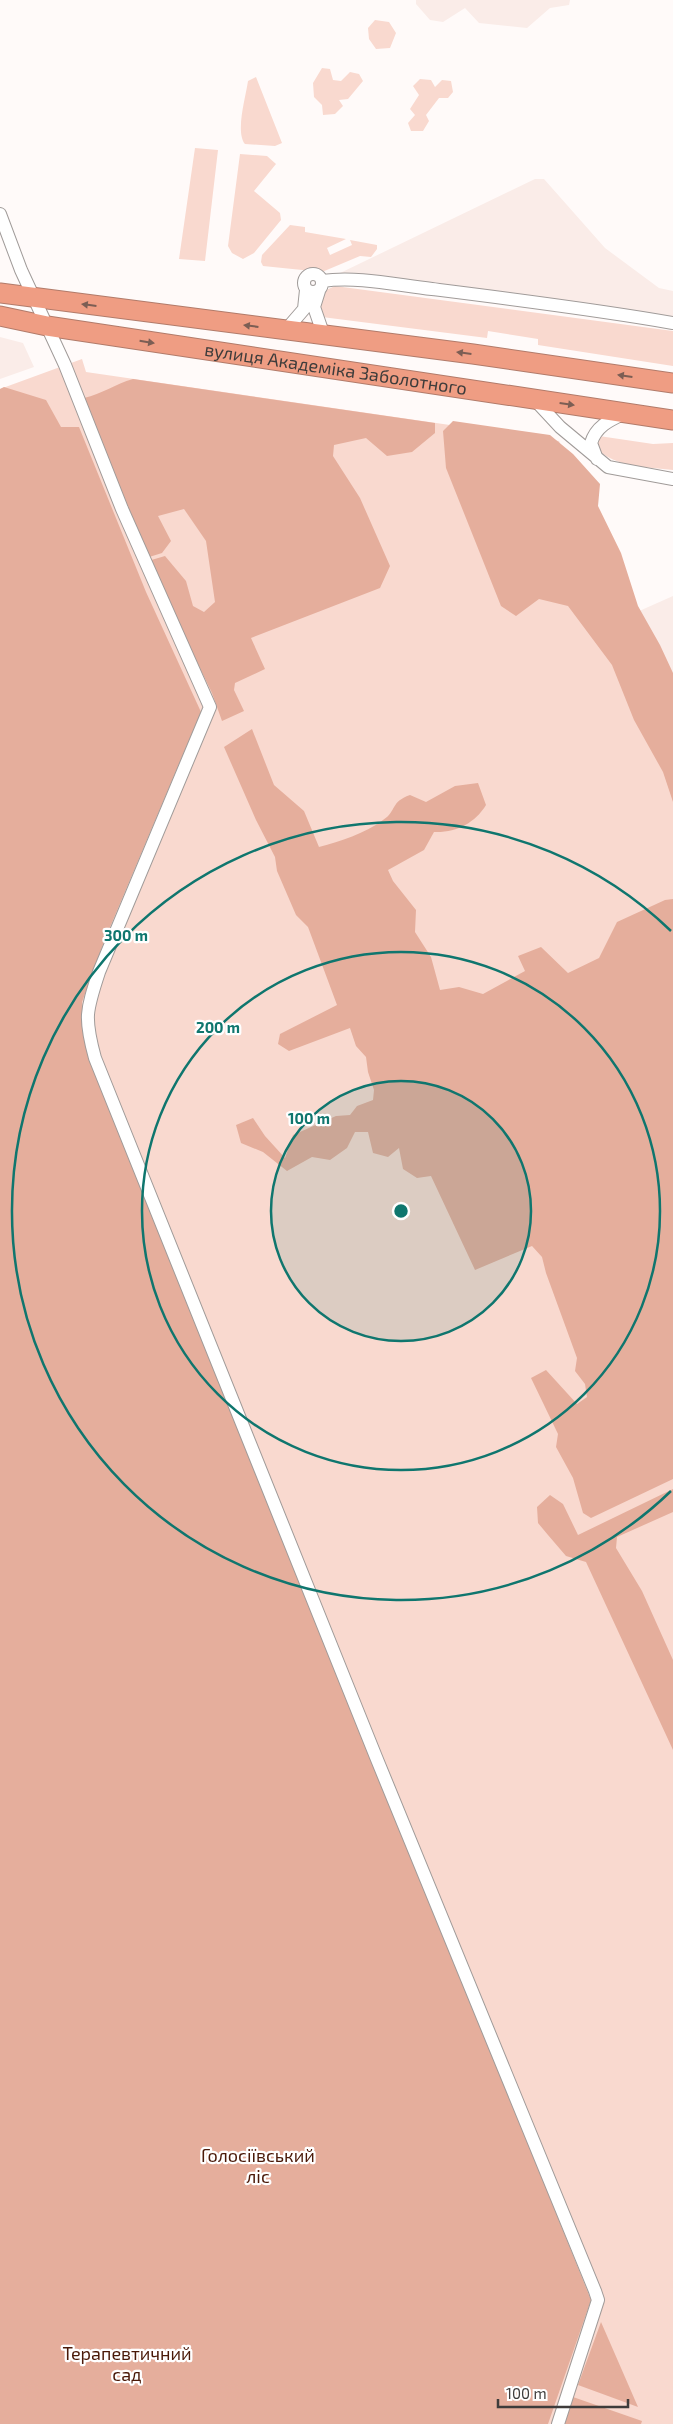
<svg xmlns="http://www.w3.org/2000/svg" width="673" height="2424" font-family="'Exo 2',sans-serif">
<rect width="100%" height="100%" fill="#fffaf9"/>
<path fill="#faece8" d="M416 0H570L569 5 550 8 527 28 479 23 465 8 443 22 430 20 416 4Z
M535 179H544L605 248 659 288 673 291V321L336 275Z
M0 337 23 343 34 367 0 379Z
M673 596V694L637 612Z"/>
<path fill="#f9d9cf" d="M375 20 389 22 396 33 390 48 376 49 369 39 368 28Z
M322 68 330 69 333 80 341 81 350 72 359 74 363 81 348 99 339 100 343 106 335 114 323 115 322 105 314 97 313 83Z
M256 77 282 143 275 146 245 144C235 132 246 96 248 81Z
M420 79 431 80 435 87 442 80 451 81 453 92 448 98H439L426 115 429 121 423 131H411L408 123 415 115 410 109 419 95 413 86Z
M195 148 218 150 205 261 179 259Z
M240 154 267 156 276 164 254 191 280 213 281 220 254 253 243 259 232 253 228 246Z
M290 225 305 227V232L346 239 327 248 330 255 352 245 350 240 377 245V249L371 257 360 256 322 272 263 266 261 262 262 255Z
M335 286 673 331V366L538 345V339L488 331 487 338 322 317 319 299 322 292Z
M82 359 86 372 559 441 673 699V2424H0V389Z
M599 436 653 444 673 443V470C647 467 616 468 596 448Z"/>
<path fill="#e5ae9c" d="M133 379 435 423V433L412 452 387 456 366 438 334 445 333 456 360 498 390 566 380 588 251 638 265 669 235 683 234 690 244 711 222 721 212 693 148 561 165 556 186 581 193 606 204 612 215 602 206 541 184 509 158 516 171 541 162 553 146 558 84 398C102 394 115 384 133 379Z
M4 387 46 400 61 427H79L146 592 201 712 105 939 82 1002 84 1040 591 2300 548 2424H0V389Z
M453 421 550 435 573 454 600 484 598 506 621 553 638 606 660 645 673 673V802L663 772 634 720 612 665 568 606 539 599 516 616 501 606 446 468 443 431Z
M252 729 274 785 304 811 319 847C341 841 364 834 383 820 397 811 390 802 410 795L426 802 455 786 478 783 486 805C475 823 456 833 434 832L424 850 388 870 393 881 416 910 415 932 431 957 440 990 459 987 483 994 525 971 518 956 541 947 568 973 599 958 617 922 665 900 673 899V1479L591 1518 583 1513 573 1478 556 1447 558 1434 531 1378 546 1370 577 1404 587 1397 585 1384 575 1371 577 1358 546 1273 542 1257 532 1246 475 1270 431 1176 417 1178 403 1169 399 1148 388 1157 373 1153 368 1132H355L347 1148 330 1160 312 1157 287 1171 263 1152 241 1143 236 1125 253 1118 265 1136 285 1158 293 1135 336 1116 350 1115 357 1106 373 1100 374 1090 368 1072 366 1057 356 1046 350 1028 289 1051 278 1044 280 1034 337 1005 308 927 296 915 277 871 275 857 256 820 224 747Z
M673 1489V1512L617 1537 616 1548 642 1591 673 1660V1750L586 1562 566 1556 548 1535 538 1523 537 1507 550 1495 563 1504 578 1535Z
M601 2322 638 2407 578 2385Z
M573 2397 642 2421 641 2424H564Z"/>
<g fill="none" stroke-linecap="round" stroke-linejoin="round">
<defs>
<path id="minor" d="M0 214 21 270 65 365 122 509 210 707 99 972C86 1011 84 1018 95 1058L376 1757 595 2291 598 2300 558 2424
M304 283a9 9 0 1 1 18 0a9 9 0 1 1-18 0Z
M322 281C358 276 396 285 432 289 512 299 593 309 673 323
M319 291 314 307 324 336
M285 331 304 309 306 290
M534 399 560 427 608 467 673 479
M597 459 591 443C596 426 610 420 625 413"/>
<g id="highway">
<path d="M0 293 473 354 673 383"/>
<path id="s1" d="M0 316 47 326 673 420"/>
</g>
</defs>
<use href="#minor" stroke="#a09b99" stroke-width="14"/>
<use href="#highway" stroke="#b17b6a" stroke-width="21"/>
<use href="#minor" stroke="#fff" stroke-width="12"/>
<use href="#highway" stroke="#ef9d83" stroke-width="19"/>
</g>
<defs><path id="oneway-solid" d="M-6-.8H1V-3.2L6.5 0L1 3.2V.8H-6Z" transform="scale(1.25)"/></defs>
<g fill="#7c5e54">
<use href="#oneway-solid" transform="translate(89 305) rotate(-173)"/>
<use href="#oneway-solid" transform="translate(251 326) rotate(-173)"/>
<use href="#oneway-solid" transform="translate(147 342) rotate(9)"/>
<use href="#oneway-solid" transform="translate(464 353) rotate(-173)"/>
<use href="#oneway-solid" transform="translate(625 376) rotate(-172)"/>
<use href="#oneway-solid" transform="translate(567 404) rotate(8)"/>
</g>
<circle cx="401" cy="1211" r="130" fill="#0f766e" fill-opacity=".12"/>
<g fill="none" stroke="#0f766e" stroke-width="2.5">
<circle cx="401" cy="1211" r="130"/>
<circle cx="401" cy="1211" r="259"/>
<path d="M671 1491A389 389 0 1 1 671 931"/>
</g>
<g text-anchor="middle" stroke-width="4.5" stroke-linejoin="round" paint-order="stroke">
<g font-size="18" fill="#3e3c3b" stroke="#fff">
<text dy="6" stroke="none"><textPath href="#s1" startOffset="340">вулиця Академіка Заболотного</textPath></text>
</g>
<g font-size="18" fill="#4a1908" stroke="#fff">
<text x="258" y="2162">Голосіївський<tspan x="258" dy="21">ліс</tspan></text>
<text x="127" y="2360">Терапевтичний<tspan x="127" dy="21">сад</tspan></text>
</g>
</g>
<circle cx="401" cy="1211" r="8" fill="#0f766e" stroke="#fff" stroke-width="2.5"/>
<g font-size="15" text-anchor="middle" font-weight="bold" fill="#0f766e" stroke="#fff" stroke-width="4.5" stroke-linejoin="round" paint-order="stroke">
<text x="126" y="941">300 m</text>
<text x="218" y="1033">200 m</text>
<text x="309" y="1124">100 m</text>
</g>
<path d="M498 2399v8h130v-8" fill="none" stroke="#3e3c3b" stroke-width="2.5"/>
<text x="506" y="2399" font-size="15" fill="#3e3c3b" stroke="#ffffff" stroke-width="4" paint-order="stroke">100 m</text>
</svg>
